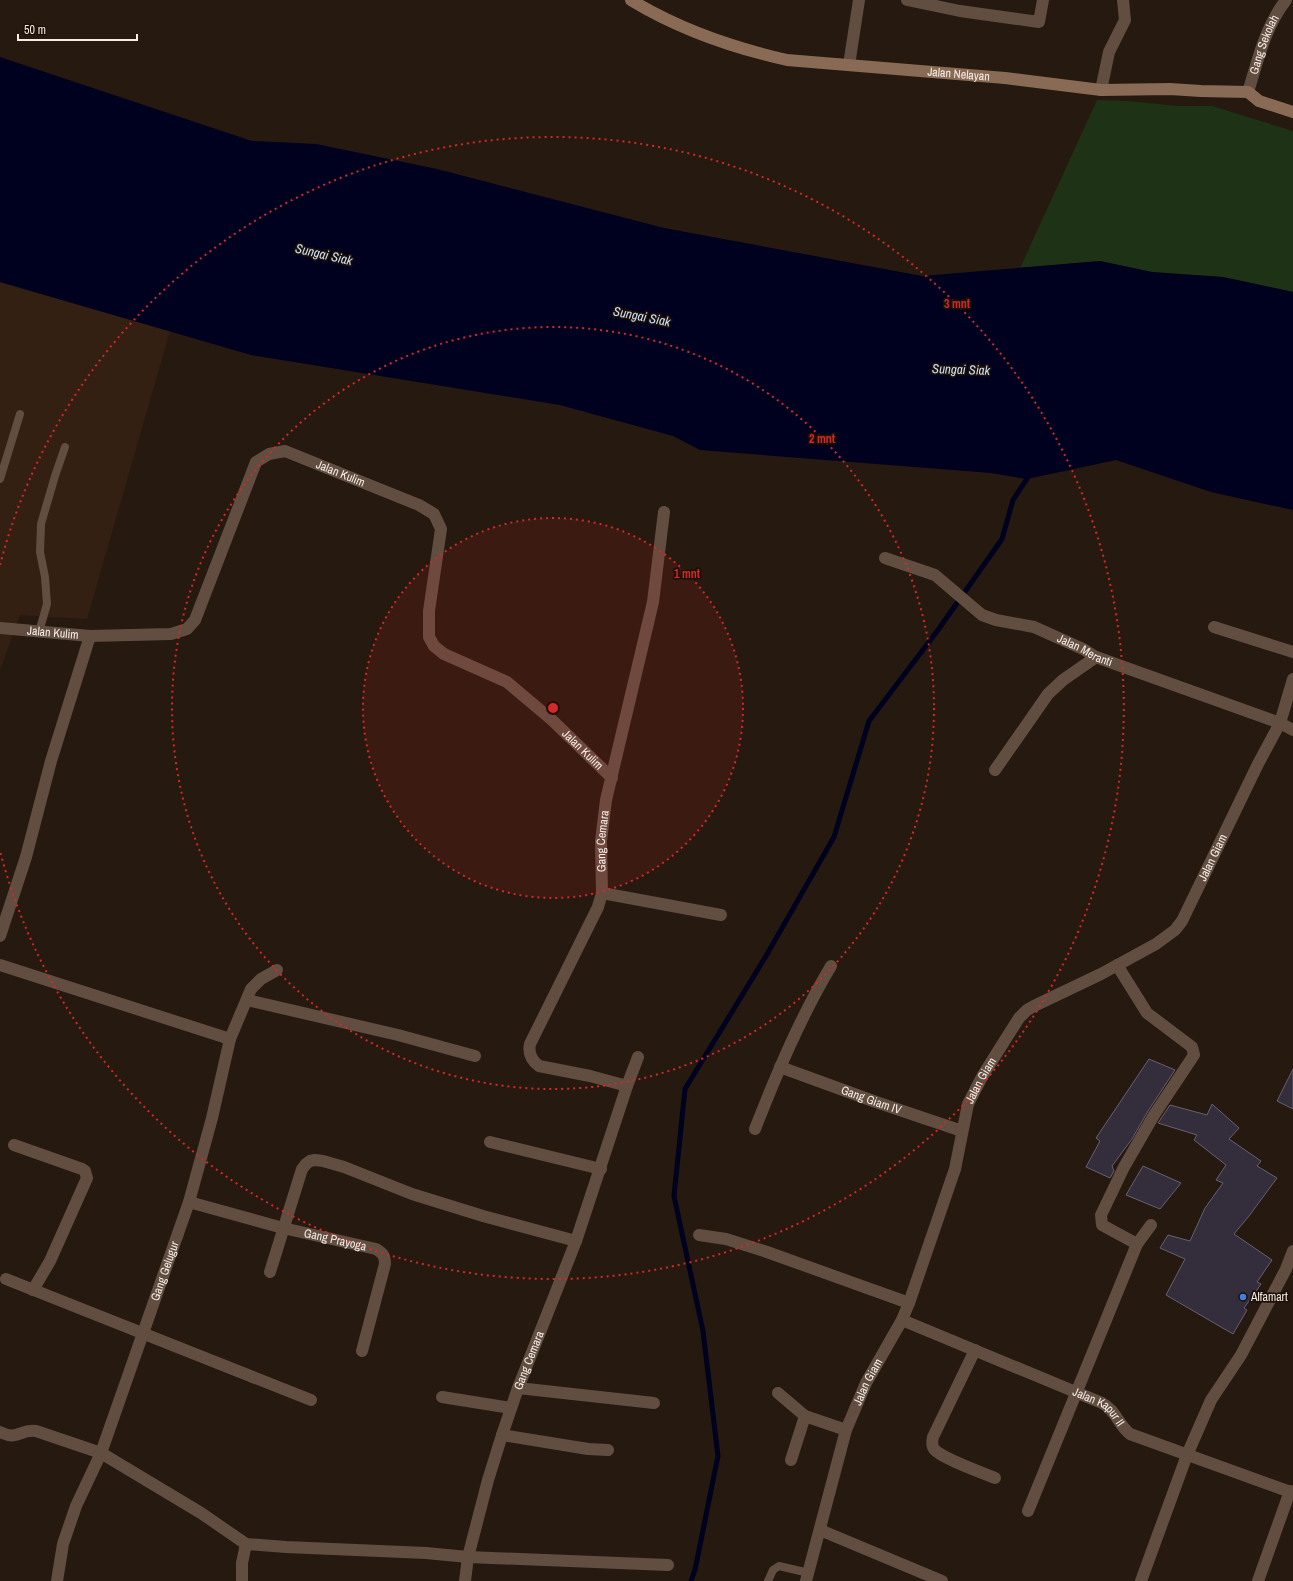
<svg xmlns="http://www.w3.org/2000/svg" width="1293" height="1581" font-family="'Archivo Narrow',sans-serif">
<rect width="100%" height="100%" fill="#26190f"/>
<path fill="#332012" d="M0 282 170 331 87 619 20 615 0 670Z"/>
<path fill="#1e3316" d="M1097 100 1128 101 1178 106H1212L1293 131V292L1223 277 1152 272 1100 261 1020 268Z"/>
<path fill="#00011f" d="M0 57 252 141 316 144 437 169 664 228 922 276 1100 261 1152 272 1223 277 1293 292V510L1211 492 1116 460 1027 479 991 473 700 450 673 436 560 405 251 355 0 282Z"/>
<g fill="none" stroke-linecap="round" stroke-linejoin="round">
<path stroke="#00011f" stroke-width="5" d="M691 1581 695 1570 718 1456 703 1331 674 1196 685 1089 766 956 834 837 869 721 938 630 1002 539 1013 500 1030 474"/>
</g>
<path fill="#332d3c" stroke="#676071" d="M1149 1059 1175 1070 1148 1111 1132 1139 1112 1166 1114 1171 1110 1178 1086 1167 1100 1141 1096 1138Z
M1293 1069V1109L1277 1101Z
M1212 1104 1239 1128 1229 1139 1261 1161 1257 1166 1277 1178 1249 1216 1234 1234 1272 1260 1257 1282 1261 1284 1244 1308 1247 1310 1233 1334 1166 1295 1185 1259 1160 1248 1168 1235 1190 1241 1205 1208 1223 1183 1216 1180 1226 1165 1194 1140 1197 1135 1158 1123 1170 1105 1207 1115Z
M1143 1166 1181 1183 1160 1209 1126 1195Z"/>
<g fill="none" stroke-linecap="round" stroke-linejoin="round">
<path stroke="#614e41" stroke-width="8" d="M0 479 20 414
M39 632 47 604 45 577 40 552 41 524 55 476 65 447
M768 1581 773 1570 779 1566 809 1573"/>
<g stroke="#614e41" stroke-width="12">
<path d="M907 0 960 11 1039 22 1043 0"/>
<path d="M849 65 859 0"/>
<path d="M1101 90 1109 52 1125 20 1123 0"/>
<path id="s1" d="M1248 92C1258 60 1265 27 1286 0"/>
<path id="s2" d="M885 558 935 575 982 615 996 620 1034 627 1083 649 1096 657 1280 723 1293 730"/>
<path d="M1214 627 1293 652"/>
<path id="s3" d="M0 628 90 636 171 634 187 629 195 620 256 462 269 454 285 451 419 505 434 514 441 529 429 611V637L434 646 444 654 507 682 552 720 612 778"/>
<path d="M995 770 1048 694 1063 680 1096 657"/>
<path d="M602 893 721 915"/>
<path d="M0 936 26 857 51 761 90 636"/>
<path d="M0 965 230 1039"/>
<path d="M1117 965 1147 1013 1192 1047 1194 1055 1154 1115 1124 1167 1101 1215 1102 1225 1137 1244"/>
<path d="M247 1000 398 1035 475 1056"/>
<path id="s4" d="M780 1067 876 1102 962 1131"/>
<path id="s5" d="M627 1086 590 1076 539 1066C531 1060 528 1053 530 1044L598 907 602 893 601 841 606 800 653 602 664 512"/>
<path d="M755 1129C777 1073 800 1018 831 966"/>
<path d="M490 1142 601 1169"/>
<path d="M14 1145 82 1169 85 1171 87 1178 50 1261 33 1290"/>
<path id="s6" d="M189 1202 283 1228 376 1249C383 1253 385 1256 385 1264L362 1351"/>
<path d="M699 1235 726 1239 767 1252 909 1303"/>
<path d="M270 1272 302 1169 306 1164 310 1161 315 1160 323 1161 344 1167 412 1194 483 1216 576 1241"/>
<path d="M6 1279 311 1400"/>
<path id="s7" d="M902 1320 1102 1403C1116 1410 1118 1425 1130 1434L1293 1493"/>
<path d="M975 1350 933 1437C932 1441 932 1446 934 1449 941 1458 983 1473 995 1478"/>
<path d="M518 1388 654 1403"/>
<path d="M778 1393 805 1416 846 1430"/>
<path d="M442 1397 511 1408"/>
<path d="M0 1432C18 1441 19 1429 36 1431L101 1453 201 1513 246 1544 286 1547 426 1553 468 1557 668 1565"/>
<path d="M502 1435 588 1449 608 1450"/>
<path d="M791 1460 805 1416"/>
<path d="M1028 1511 1137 1244 1151 1225"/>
<path d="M820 1530 942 1581"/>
<path id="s8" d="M57 1581 63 1544 76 1506 101 1453 189 1202 212 1118 230 1039 251 989 261 979 277 970"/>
<path d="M242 1581V1563L246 1544"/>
<path id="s9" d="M465 1581 468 1557 488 1480 502 1435 518 1388 576 1241 627 1086 638 1057"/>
<path id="s10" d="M806 1581 846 1430 866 1383 902 1320 909 1303 955 1169 968 1104 983 1075 1019 1018 1027 1010 1034 1006 1101 974 1156 944 1175 930 1182 921 1258 764 1280 723 1293 679"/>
<path d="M1141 1581 1187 1455 1211 1400 1241 1355 1286 1269 1293 1251"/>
<path d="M1258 1581 1290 1491"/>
</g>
<path stroke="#896a54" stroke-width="12" id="s11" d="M631 0C677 28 734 48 787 60L1005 78 1101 90 1170 89 1201 91 1248 92 1259 101 1293 112"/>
</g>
<circle cx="553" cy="708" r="190" fill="#d62828" fill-opacity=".12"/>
<g fill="none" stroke="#d62828" stroke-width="2" stroke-dasharray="2 4">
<circle cx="553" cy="708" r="190"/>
<circle cx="553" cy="708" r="381"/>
<path d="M0 565A571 571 0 1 1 0 851"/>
</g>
<circle fill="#3f7fe0" stroke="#1d1007" stroke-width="1.5" cx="1243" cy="1297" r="4"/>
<g text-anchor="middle" stroke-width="3.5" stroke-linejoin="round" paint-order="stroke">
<g font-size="12" fill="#f6ede6" stroke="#1d1007">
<text dy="4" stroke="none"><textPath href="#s1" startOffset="50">Gang Sekolah</textPath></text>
<text dy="4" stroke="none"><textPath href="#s11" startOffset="340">Jalan Nelayan</textPath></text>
<text dy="4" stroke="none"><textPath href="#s3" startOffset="461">Jalan Kulim</textPath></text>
<text dy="4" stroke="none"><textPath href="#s3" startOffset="53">Jalan Kulim</textPath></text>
<text dy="4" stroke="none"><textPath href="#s2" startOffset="224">Jalan Meranti</textPath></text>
<text dy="4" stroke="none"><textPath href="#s3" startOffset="882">Jalan Kulim</textPath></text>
<text dy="4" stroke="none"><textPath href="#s5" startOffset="335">Gang Cemara</textPath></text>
<text dy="4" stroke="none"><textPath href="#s10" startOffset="868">Jalan Giam</textPath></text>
<text dy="4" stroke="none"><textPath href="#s10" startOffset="533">Jalan Giam</textPath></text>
<text dy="4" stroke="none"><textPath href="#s4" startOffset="97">Gang Giam IV</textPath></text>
<text dy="4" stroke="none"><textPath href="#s6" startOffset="151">Gang Prayoga</textPath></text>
<text dy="4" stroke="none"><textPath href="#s8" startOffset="329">Gang Gelugur</textPath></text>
<text dy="4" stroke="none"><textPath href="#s9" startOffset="230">Gang Cemara</textPath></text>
<text dy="4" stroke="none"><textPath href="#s10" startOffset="209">Jalan Giam</textPath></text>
<text dy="4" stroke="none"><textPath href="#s7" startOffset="216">Jalan Kapur II</textPath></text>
</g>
<g font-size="12" fill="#f6ede6" stroke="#1d1007" text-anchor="start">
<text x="1251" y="1301">Alfamart</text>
</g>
<g font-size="13" font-style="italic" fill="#cce1fb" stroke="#1d1007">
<text transform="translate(324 254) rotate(13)" y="5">Sungai Siak</text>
<text transform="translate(642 316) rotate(11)" y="5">Sungai Siak</text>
<text transform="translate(961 369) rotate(2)" y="5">Sungai Siak</text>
</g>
</g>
<circle cx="553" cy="708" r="6" fill="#d62828" stroke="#1d1007" stroke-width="2"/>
<g font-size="12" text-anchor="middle" font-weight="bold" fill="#d62828" stroke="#1d1007" stroke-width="3.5" stroke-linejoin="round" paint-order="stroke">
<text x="957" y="308">3 mnt</text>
<text x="822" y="443">2 mnt</text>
<text x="687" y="578">1 mnt</text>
</g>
<path d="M18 34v6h119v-6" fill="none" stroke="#f6ede6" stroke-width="2"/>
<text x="24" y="34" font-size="12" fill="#f6ede6" stroke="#1d1007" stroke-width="3" paint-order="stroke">50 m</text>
</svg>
